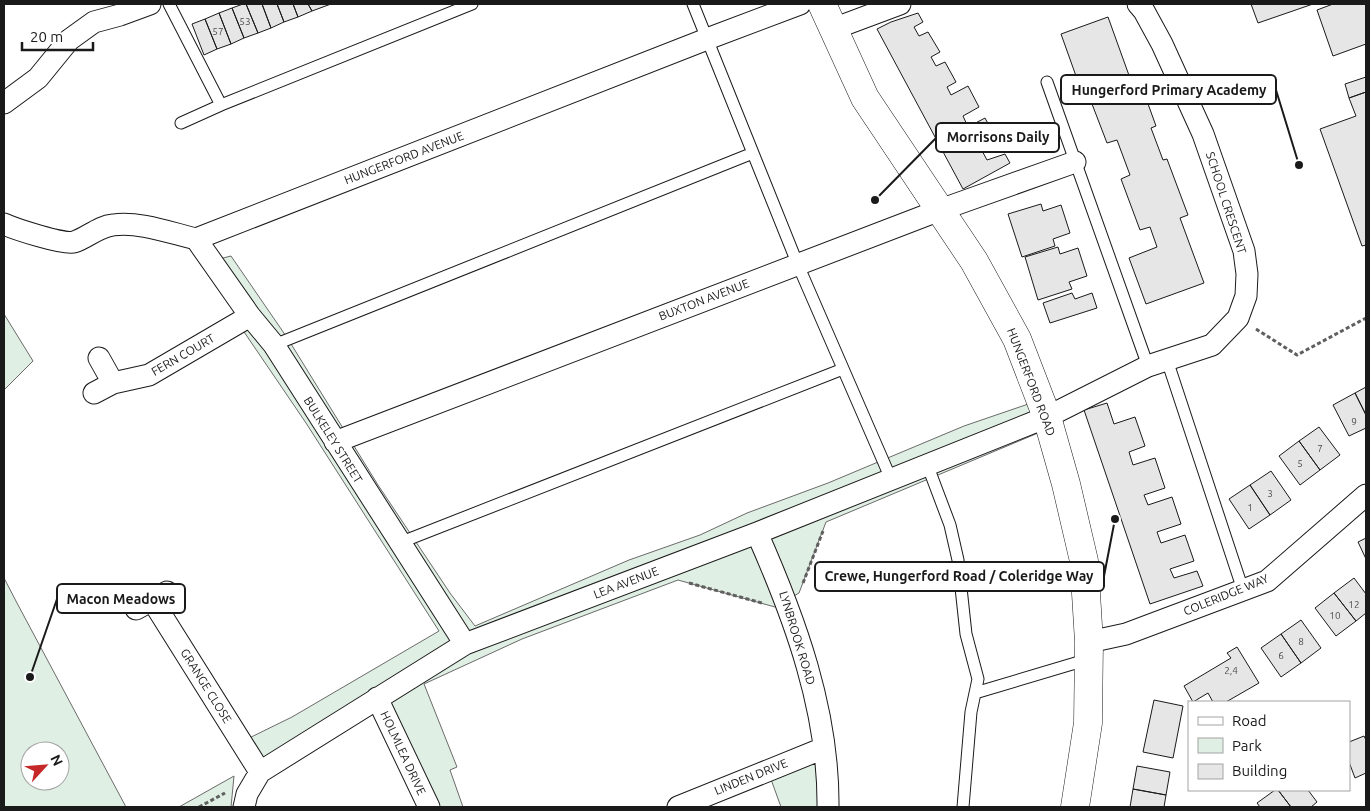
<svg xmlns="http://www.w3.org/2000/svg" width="1370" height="811" font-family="Ubuntu,sans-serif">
<rect width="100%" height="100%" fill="#fff"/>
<path fill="#e0efe3" stroke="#6a6a6a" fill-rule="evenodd" d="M231 256 288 339 378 485 450 593 475 626 629 560 700 535 747 513 828 483 964 426 1040 400 1050 428 826 522 799 593 775 607 678 580 522 639 424 684 457 767 450 770 463 807H429L377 698 260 772 241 742 292 717 439 631 306 423 238 323 249 316 211 261Z
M4 314 33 361 4 390Z
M4 578 17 603 126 807H4ZM30 751H60V781H30Z
M824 748 828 807H781L768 771Z
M234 776 231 807H179Z"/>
<path fill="#e6e6e6" stroke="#1a1a1a" d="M243 4H246L258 33 244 38 232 8Z
M246 4H262L271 28 258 33Z
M262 4H277L284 22 271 28Z
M277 4H293L298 17 284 22Z
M293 4H308L312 11 298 17Z
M308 4H331L312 11Z
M1251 4H1313L1258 23Z
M1333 4H1366V44L1333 56 1317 10Z
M232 8 244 38 231 44 219 13Z
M219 13 231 44 217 49 205 19Z
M918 13 923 22 914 27 919 36 928 32 940 52 931 57 936 66 945 62 956 82 947 87 951 95 968 86 979 107 963 116 968 127 985 118 996 138 980 147 987 160 1005 154 1010 163 963 189 877 29 891 22Z
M1108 17 1135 92 1143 90 1156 126 1151 128 1163 160 1167 159 1188 215 1180 218 1204 283 1146 304 1129 258 1157 247 1150 227 1140 230 1121 179 1130 175 1117 140 1107 143 1092 104 1099 101 1094 86 1081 90 1061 34Z
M205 19 217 49 204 55 192 24Z
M1366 77V92L1349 98 1345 84Z
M1366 92V245L1362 246 1320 129 1356 116 1349 98Z
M1041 204 1043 211 1061 205 1070 233 1053 239 1055 246 1022 257 1008 214Z
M1058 247 1060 254 1078 248 1087 276 1069 282 1072 289 1038 300 1025 257Z
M1072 293 1075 299 1092 293 1097 308 1050 323 1043 303Z
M1366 387V415L1355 393Z
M1355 393 1366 415V428L1349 436 1333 405Z
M1107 403 1114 424 1135 417 1145 446 1129 452 1133 465 1155 458 1165 488 1144 495 1148 505 1172 497 1181 524 1157 532 1161 543 1185 535 1194 561 1170 569 1174 578 1197 571 1203 586 1150 604 1084 410Z
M1319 427 1340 455 1320 470 1299 441Z
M1299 441 1320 470 1300 485 1279 456Z
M1271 471 1291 500 1270 515 1250 485Z
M1250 485 1270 515 1249 529 1229 499Z
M1366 538V559L1358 542Z
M1354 578 1366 594V613L1356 621 1334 593Z
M1334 593 1356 621 1336 636 1315 608Z
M1301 620 1321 648 1301 663 1281 634Z
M1281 634 1301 663 1281 677 1261 648Z
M1237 647 1259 683 1226 702H1213L1208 693 1193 702 1184 686 1231 658 1227 653Z
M1154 700 1183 706 1173 758 1143 752Z
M1364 736 1366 740V773L1355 778 1349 762V742Z
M1137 766 1170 772 1166 795 1133 789Z
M1133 789 1166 795 1164 807H1130Z
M1275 790H1278L1291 807H1260L1257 803Z
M1278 790H1308L1317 802 1311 807H1291Z"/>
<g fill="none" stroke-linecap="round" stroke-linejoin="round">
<defs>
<path id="lane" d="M169 4 221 105 472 4
M693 4 798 265 891 479
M1047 82 1148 366
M181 123 221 105
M274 345 753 153
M1167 360 1243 590
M927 464 950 525 958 560 966 634 978 679 971 712 963 807
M399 543 843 369
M975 693 1089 659"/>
<path id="street" d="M833 29 900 4
M4 103 38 78 69 40 94 22 120 15 150 4
M4 224C15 229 64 245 74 242 87 238 99 226 113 225 138 221 171 233 196 239L707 39 800 4
M196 239 250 316 274 345 465 644
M99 358 113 383
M94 393 113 383 149 375 250 316
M335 442 940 210 1075 162
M757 533C795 619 829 711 828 807
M152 600 260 772
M136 609 167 592
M1089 642 1126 634 1267 581 1366 495
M377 698 429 807
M244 807 247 794 260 772 465 644 757 533 1047 417 1148 366 1212 345 1238 318 1246 296 1247 274 1244 251 1203 134 1162 44 1144 11 1138 4
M678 807 824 748"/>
<path id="secondary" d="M822 4 865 98 974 261 1017 339 1047 417 1066 484 1084 561 1089 642 1088 723 1075 807"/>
</defs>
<use href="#lane" stroke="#1a1a1a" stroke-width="13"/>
<use href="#street" stroke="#1a1a1a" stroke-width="23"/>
<use href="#secondary" stroke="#1a1a1a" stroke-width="29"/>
<path stroke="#5f5f5f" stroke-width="3" stroke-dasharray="4 2.5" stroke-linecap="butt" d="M1256 329 1297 355 1366 318
M689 583 762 603
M803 583 823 531
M199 807 225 793"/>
<use href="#lane" stroke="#fff" stroke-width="11"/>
<use href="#street" stroke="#fff" stroke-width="21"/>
<use href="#secondary" stroke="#fff" stroke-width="28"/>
</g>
<g text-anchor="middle" stroke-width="4" stroke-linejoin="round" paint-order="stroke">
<g font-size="10" fill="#4d4d4d">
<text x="245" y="25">53</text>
<text x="218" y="35">57</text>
<text x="1354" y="425">9</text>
<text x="1320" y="452">7</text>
<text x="1300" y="467">5</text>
<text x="1270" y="497">3</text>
<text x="1250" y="511">1</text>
<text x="1354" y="608">12</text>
<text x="1335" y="619">10</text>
<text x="1301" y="645">8</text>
<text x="1281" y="659">6</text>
<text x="1231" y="674">2,4</text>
</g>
<g font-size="12" fill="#1a1a1a" stroke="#fff">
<text transform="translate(404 158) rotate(-21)" y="4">HUNGERFORD AVENUE</text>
<text transform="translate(1226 203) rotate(72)" y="4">SCHOOL CRESCENT</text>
<text transform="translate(704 300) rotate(-21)" y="4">BUXTON AVENUE</text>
<text transform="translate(183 355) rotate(-30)" y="4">FERN COURT</text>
<text transform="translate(1031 382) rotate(69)" y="4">HUNGERFORD ROAD</text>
<text transform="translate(333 440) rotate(58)" y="4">BULKELEY STREET</text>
<text transform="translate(626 583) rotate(-21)" y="4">LEA AVENUE</text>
<text transform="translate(1226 595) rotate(-22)" y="4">COLERIDGE WAY</text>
<text transform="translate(797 638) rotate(73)" y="4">LYNBROOK ROAD</text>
<text transform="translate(206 686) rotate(58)" y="4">GRANGE CLOSE</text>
<text transform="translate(403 753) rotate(65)" y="4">HOLMLEA DRIVE</text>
<text transform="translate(751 777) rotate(-22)" y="4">LINDEN DRIVE</text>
</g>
</g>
<path fill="none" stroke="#1a1a1a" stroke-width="2" d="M1299 165L1276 90M875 200L936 138M1115 519L1104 576M30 677L57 599"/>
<g fill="#1a1a1a" stroke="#fff" stroke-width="2">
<circle cx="1299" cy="165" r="5"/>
<circle cx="875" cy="200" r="5"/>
<circle cx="1115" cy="519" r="5"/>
<circle cx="30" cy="677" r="5"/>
</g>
<g fill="#fff" stroke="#1a1a1a" stroke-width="2">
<rect x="1061" y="75" width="215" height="29" rx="5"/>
<rect x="936" y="123" width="123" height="29" rx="5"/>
<rect x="815" y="562" width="289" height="29" rx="5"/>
<rect x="57" y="584" width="128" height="29" rx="5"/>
</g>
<g font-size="14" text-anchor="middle" font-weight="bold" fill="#1a1a1a">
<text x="1169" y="95">Hungerford Primary Academy</text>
<text x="998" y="142">Morrisons Daily</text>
<text x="959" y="581">Crewe, Hungerford Road / Coleridge Way</text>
<text x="121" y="604">Macon Meadows</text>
</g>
<rect width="1370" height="811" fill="none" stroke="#1a1a1a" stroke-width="10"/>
<rect x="1188" y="701" width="162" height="90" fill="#ffffff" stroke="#a3a3a3"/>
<rect x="1198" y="717" width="25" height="8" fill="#ffffff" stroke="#a3a3a3"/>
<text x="1232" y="726" font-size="15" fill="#1a1a1a">Road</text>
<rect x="1198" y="738" width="25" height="15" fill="#e0efe3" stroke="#a3a3a3"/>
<text x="1232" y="751" font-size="15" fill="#1a1a1a">Park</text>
<rect x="1198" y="764" width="25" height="15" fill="#e6e6e6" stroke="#a3a3a3"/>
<text x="1232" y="776" font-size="15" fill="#1a1a1a">Building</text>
<g transform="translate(45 766) rotate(64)"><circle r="24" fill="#ffffff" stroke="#a3a3a3"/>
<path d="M0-4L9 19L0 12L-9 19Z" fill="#c62828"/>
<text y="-8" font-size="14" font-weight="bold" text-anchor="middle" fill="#1a1a1a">N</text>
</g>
<path d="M22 42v8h71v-8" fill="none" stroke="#1a1a1a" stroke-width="2.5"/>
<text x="30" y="42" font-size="15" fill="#1a1a1a" stroke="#ffffff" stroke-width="4" paint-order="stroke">20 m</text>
</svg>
